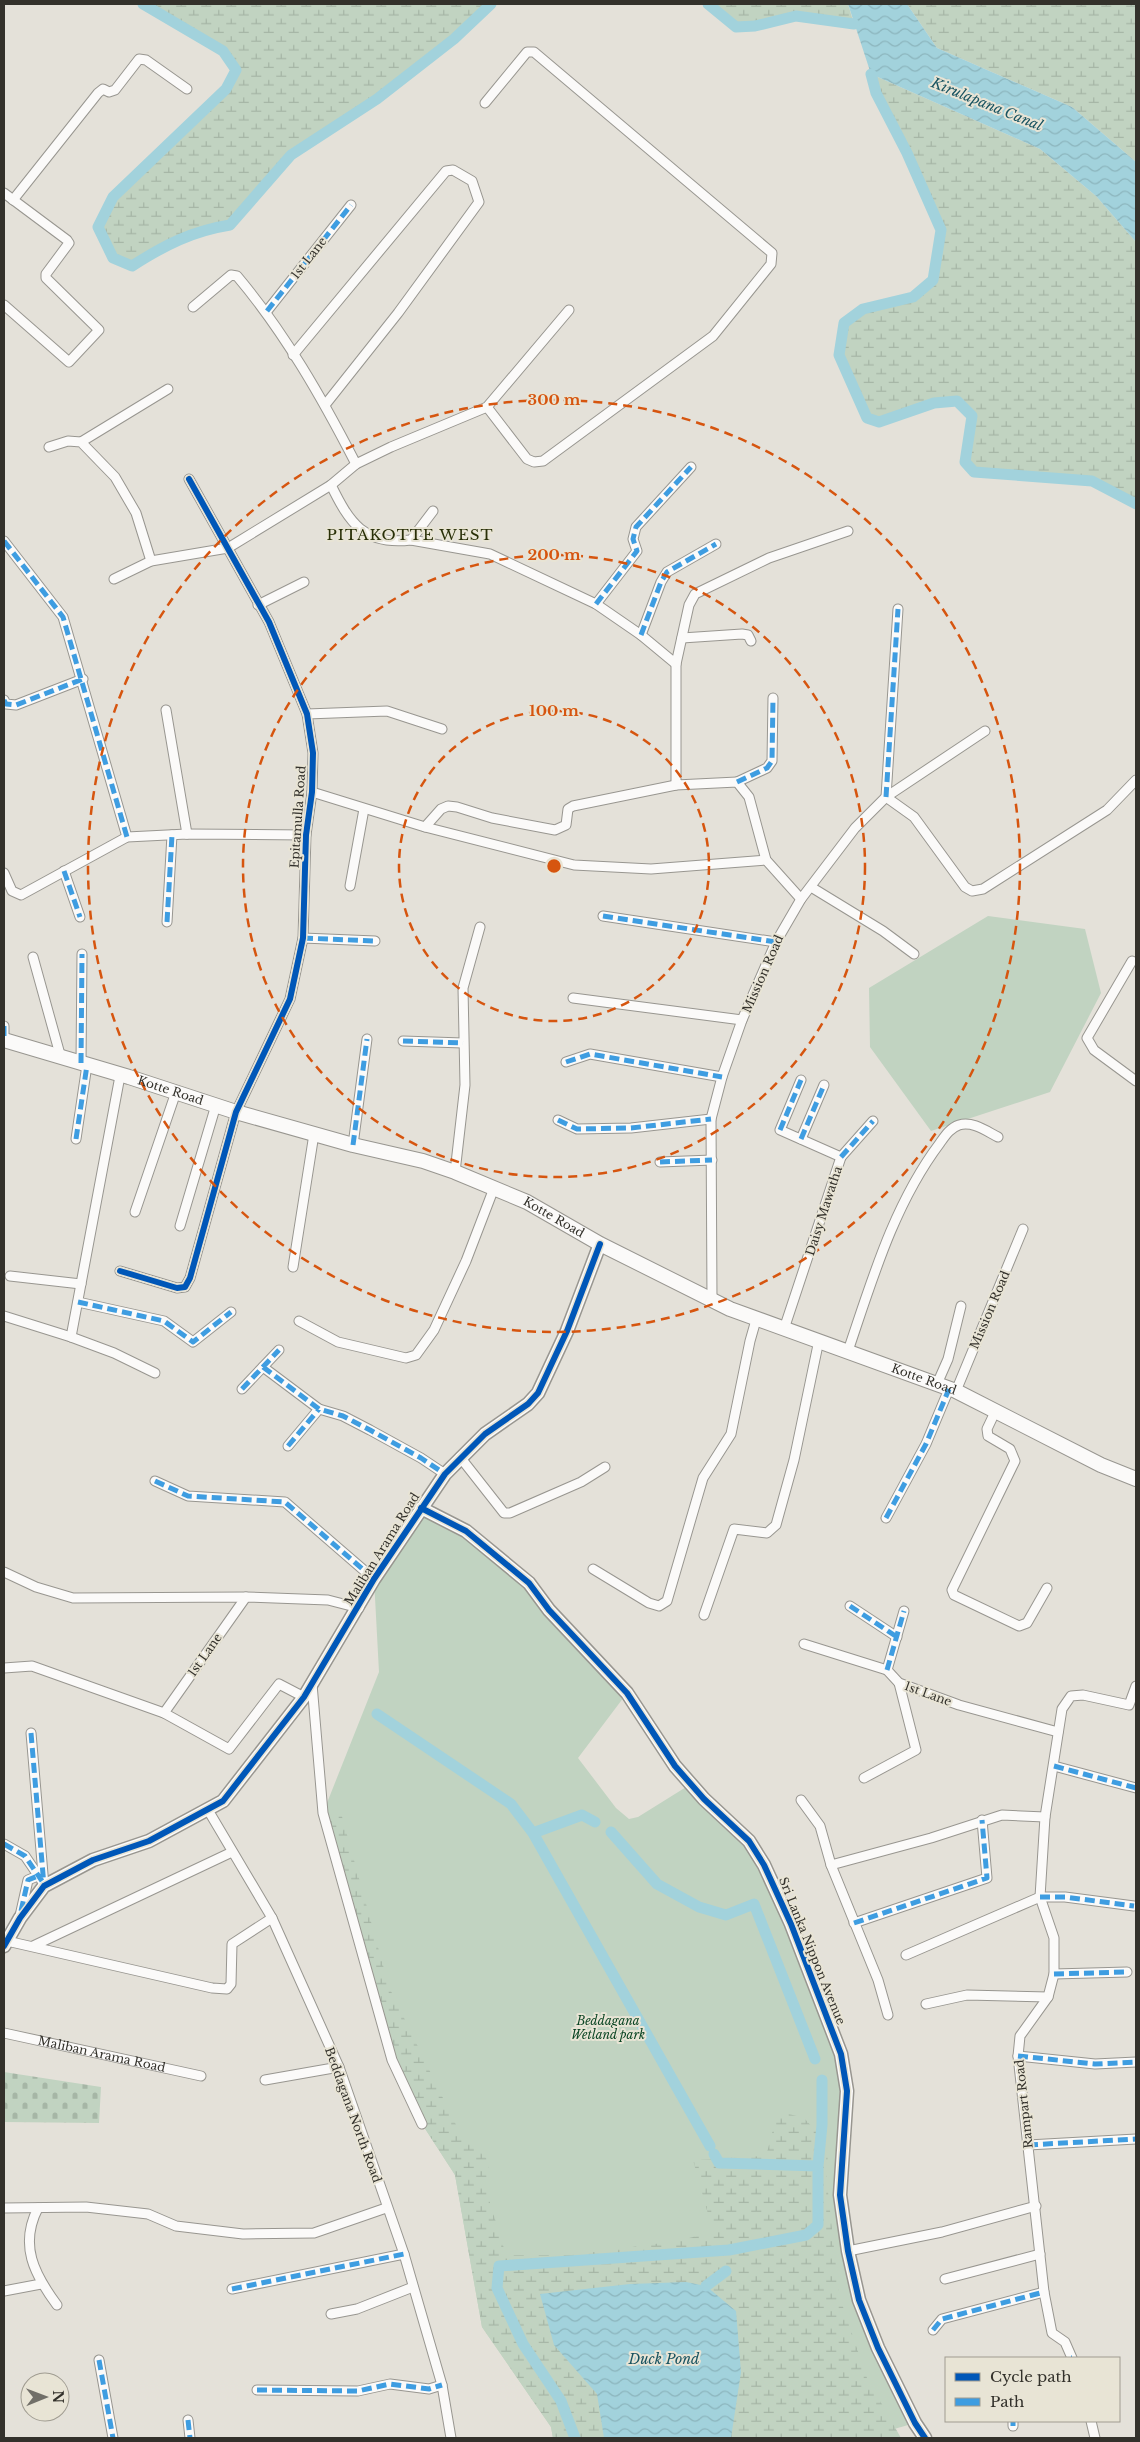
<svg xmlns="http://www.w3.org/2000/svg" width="1140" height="2442" font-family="'Libre Baskerville',serif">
<defs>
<pattern id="wetland-marsh" width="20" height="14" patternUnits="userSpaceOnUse" patternTransform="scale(1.25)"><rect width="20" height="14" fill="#c1d3c1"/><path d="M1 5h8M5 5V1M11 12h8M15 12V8" fill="none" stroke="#a6b6a6"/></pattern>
<pattern id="cemetery-stones" width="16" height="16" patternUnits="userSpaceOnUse" patternTransform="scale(1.25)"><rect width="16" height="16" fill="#c1d3c1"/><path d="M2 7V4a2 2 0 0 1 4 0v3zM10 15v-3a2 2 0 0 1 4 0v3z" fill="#a6b6a6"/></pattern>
<pattern id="water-waves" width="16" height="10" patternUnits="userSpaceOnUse" patternTransform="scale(1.25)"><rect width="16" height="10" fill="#a2d2dc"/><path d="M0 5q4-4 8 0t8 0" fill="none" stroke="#8cb5bd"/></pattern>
</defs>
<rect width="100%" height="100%" fill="#e4e1d9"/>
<path fill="#c1d3c1" d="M988 916 1085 929 1101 993 1050 1092 931 1131 870 1047 869 988Z
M421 1508 466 1531 529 1583 627 1693 578 1758 616 1808 629 1819 638 1817 691 1784 749 1841 841 2054 840 2195 859 2300 915 2423 863 2438H553L551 2427 482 2327 455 2175 422 2124 323 1813 379 1672 374 1579Z"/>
<path fill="url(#wetland-marsh)" d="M143 4H491L454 39 377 99 291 155 230 225C192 231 165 245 132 266L113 258 98 227 113 197 226 89 236 70 223 51Z
M708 4H848L854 24 796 16 755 26 736 27Z
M907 4H1136V162L1072 107 937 48Z
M871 74 1040 149 1096 196 1136 242V504L1092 481 974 472 965 462 972 416 957 401 934 403 879 422 867 418 839 355 844 323 863 309 913 297 933 280 941 230 907 153 876 93Z
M323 1813H341L389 1987 458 2129 489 2161 487 2193 506 2255H572L677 2241 713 2232 693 2160 766 2156 778 2111 804 2118 829 2145 826 2173 839 2295 867 2378 901 2438H553L551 2427 482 2327 455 2175 422 2124 392 2060Z"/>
<path fill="url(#cemetery-stones)" d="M4 2072 101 2087 99 2123 4 2122Z"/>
<path fill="url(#water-waves)" d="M848 4H907L937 48 1072 107 1136 162V242L1096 196 1040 149 871 74Z
M686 2282 706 2286 736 2311 741 2372 731 2438H604L597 2394 554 2345 540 2294 630 2284Z"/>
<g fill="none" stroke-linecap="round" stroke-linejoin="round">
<path stroke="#a2d2dc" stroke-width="11" d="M143 4 223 51 236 70 226 89 113 197 98 227 113 258 132 266C165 245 192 231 230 225L291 155 377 99 454 39 491 4
M708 4 736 27 755 26 796 16 854 24
M871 74 876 93 907 153 941 230 933 280 913 297 863 309 844 323 839 355 867 418 879 422 934 403 957 401 972 416 965 462 974 472 1092 481 1136 504
M377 1714 511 1804 533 1833 710 2146
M611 1832 657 1884 699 1907 726 1915 754 1904 815 2059
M533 1833 582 1815 595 1822
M714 2154 719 2163 818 2166 822 2125V2080
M706 2286 726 2271
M575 2438 561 2401 523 2344 497 2288 499 2266 729 2250 806 2235 818 2225V2166"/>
<defs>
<g id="street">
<path d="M485 103 527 52H534L772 253 771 264 713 336 543 461 534 462 527 459 487 407"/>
<path d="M4 193 67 240 69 243 46 274V278L99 330 69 362 4 305"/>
<path d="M13 200 98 93 103 89 109 92 115 90 139 59 146 60 187 89"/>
<path d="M193 307 231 275 237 276C285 333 322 398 356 464"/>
<path d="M267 311 351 205"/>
<path d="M293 355 446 171 453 170 472 181 479 202 398 313 325 405"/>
<path d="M81 442 168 389"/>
<path d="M49 447 68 441 81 442 115 477 136 513 151 561"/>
<path d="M331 485C349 522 364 546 411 540L433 511"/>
<path d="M411 540 490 554 596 604 641 635 676 664 689 605 695 594 769 558 848 531"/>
<path d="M4 541 63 617 127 837"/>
<path d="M114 579 151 561 228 548 331 485 356 464 391 447 487 407 569 310"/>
<path d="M596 604 637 551 633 539 636 527 691 467"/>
<path d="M258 605 304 582"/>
<path d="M898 609 886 797 914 817 965 887 972 891 983 889 1107 810 1136 780"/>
<path d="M641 635 661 582 667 572 716 544"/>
<path d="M682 638 742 634 748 635 751 641"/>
<path d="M676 664V785L737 782 749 797 766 860 801 899"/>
<path d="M4 700 6 704 16 705 83 679"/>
<path d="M166 710 187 834"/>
<path d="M307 714 387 711 442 729"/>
<path d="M737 782 767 768 772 761 773 698"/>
<path d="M312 792 425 827 574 865 651 869 766 860"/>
<path d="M425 827 441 809 448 806 457 807 492 818 555 830 566 825 568 809 573 806 676 785"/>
<path d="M64 871 80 917"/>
<path d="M4 873 12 891 21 895 127 837 187 834 306 835"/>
<path d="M350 886 364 809"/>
<path d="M811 887 883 931 914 954"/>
<path d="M603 916 776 942"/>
<path d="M167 922 172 835"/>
<path d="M303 938 375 941"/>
<path d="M33 957 61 1058"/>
<path d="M1132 961 1087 1038 1094 1050 1136 1081"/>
<path d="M573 998 742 1020"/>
<path d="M4 1026V1040"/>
<path d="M403 1041 463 1043"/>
<path d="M566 1062 590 1054 722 1077"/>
<path d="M81 1063 82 954"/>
<path d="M558 1120 577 1129 631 1128 711 1119"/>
<path d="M76 1139 87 1065"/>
<path d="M801 1139 824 1085"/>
<path d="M353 1145 367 1039"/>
<path d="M841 1157 873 1121"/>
<path d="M660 1162 712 1160"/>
<path d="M455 1172 465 1085 463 988 480 927"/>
<path d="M135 1212 176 1092"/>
<path d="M180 1226 216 1105"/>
<path d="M293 1267 314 1134"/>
<path d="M120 1271 177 1288 185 1287 190 1278 236 1112 290 999 303 938 306 835 312 792 313 753 307 714 269 622 189 479"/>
<path d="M10 1276 81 1284"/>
<path d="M712 1300 711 1119 722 1077 742 1020 776 942 801 899 855 828 886 797 985 731"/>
<path d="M78 1302 164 1321 193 1342 231 1312"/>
<path d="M4 1316 71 1337 120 1076"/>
<path d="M299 1321 338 1342 406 1358 416 1355 434 1330 466 1261 494 1188"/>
<path d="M784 1329 841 1157 780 1130 801 1080"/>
<path d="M71 1337 114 1353 155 1373"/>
<path d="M848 1351C872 1280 894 1204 940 1143 945 1136 950 1128 959 1125 973 1121 986 1131 998 1137"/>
<path d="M263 1367 319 1409 343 1416 370 1430 421 1458 445 1474"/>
<path d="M937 1384 948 1359 961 1306"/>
<path d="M242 1389 279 1350"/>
<path d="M956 1391 1023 1229"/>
<path d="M996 1410 987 1429 988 1436 1010 1449 1015 1461 952 1590 954 1595 1019 1626 1027 1623 1047 1588"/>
<path d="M288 1446 319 1409"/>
<path d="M460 1457 504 1513H510L581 1482 605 1467"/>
<path d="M155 1481 188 1496 285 1502 374 1579"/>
<path d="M886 1518 926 1444 949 1389"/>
<path d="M593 1569 649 1603 659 1606 667 1601 703 1478 731 1434 750 1341 756 1320"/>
<path d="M4 1572 36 1587 73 1598 246 1597 328 1600 359 1608"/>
<path d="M850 1606 897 1637"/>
<path d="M704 1615 734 1529 767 1533 776 1525 794 1460 819 1340"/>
<path d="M804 1644 887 1670 899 1683 959 1705 1058 1732"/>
<path d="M4 1668 32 1666 164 1713 229 1749 279 1684 304 1697"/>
<path d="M887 1670 904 1611"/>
<path d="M312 1684 323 1813 392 2060 422 2124"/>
<path d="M164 1713 246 1597"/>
<path d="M31 1733 44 1886"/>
<path d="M1054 1766 1136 1788"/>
<path d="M864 1778 916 1750 899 1683"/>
<path d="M801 1800 820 1826 831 1865 878 1980 888 2015"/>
<path d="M208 1810 272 1918 339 2067 404 2254 442 2385 451 2438"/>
<path d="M4 1844 25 1856 42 1881"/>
<path d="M831 1865 931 1838 1002 1815 1045 1817"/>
<path d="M20 1916 28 1880 40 1875"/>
<path d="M854 1923 987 1878 982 1820"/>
<path d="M7 1941 212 1988 227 1989 231 1984 232 1944 272 1918"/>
<path d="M33 1946 232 1852"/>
<path d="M906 1955 1040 1897H1065L1134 1906"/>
<path d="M1054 1974 1127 1972"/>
<path d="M926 2004 967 1995 1048 1997"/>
<path id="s1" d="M4 2033 201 2076"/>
<path d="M1018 2056 1095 2064 1136 2062"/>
<path d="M265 2080 339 2067"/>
<path d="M1028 2145 1136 2139"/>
<path d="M4 2208 86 2207 148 2214 176 2226 243 2234 314 2233 386 2208"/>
<path d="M38 2208C19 2245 34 2274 57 2305"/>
<path d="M848 2251 942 2232 1036 2206"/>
<path d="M945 2279 1040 2254"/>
<path d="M232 2289 404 2254"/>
<path d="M4 2291 41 2284"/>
<path d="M331 2314 357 2309 413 2287"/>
<path d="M933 2330 942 2319 1044 2292"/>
<path d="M1072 2358 1065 2342 1052 2333 1044 2292 1018 2056 1020 2036 1048 1997 1054 1974V1938L1040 1897 1045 1817 1062 1709 1071 1696 1083 1695 1129 1705 1136 1686"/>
<path d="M99 2360 113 2438"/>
<path d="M257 2390 358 2391 390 2384 429 2389 442 2385"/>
<path d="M188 2420 190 2438"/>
<path d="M1013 2421V2426"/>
<path d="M1091 2421 1095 2438"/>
</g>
<path id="secondary" d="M421 1508 466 1531 529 1583 549 1610 627 1693 675 1766 704 1799 749 1841 764 1865 791 1924 841 2054 847 2091 840 2195 848 2251 859 2300 878 2348 915 2423 925 2438
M4 1946 20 1918 44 1886 93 1860 149 1841 223 1801 304 1697 374 1579 445 1474 485 1434 528 1404 538 1393 567 1331 600 1244"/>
<g id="primary">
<path id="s2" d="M4 1040 129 1077 236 1112 353 1145 423 1161 455 1172 527 1202 600 1244 730 1309 956 1391 1101 1465 1136 1479"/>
</g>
</defs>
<use href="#street" stroke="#989690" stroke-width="11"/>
<use href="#secondary" stroke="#989690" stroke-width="15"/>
<use href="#primary" stroke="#989690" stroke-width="16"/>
<use href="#street" stroke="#fbfaf9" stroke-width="9"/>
<use href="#secondary" stroke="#fbfaf9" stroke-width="12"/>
<use href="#primary" stroke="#fbfaf9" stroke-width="14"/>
<path stroke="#3e9de1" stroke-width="5" stroke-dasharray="10 5" stroke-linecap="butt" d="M267 311 351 205
M4 541 63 617 127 837
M596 604 637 551 633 539 636 527 691 467
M641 635 661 582 667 572 716 544
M4 700 6 704 16 705 83 679
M737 782 767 768 772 761 773 698
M886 797 898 609
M64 871 80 917
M603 916 776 942
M167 922 172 835
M303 938 375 941
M4 1026V1040
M403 1041 463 1043
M566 1062 590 1054 722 1077
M81 1063 82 954
M558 1120 577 1129 631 1128 711 1119
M780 1130 801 1080
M76 1139 87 1065
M801 1139 824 1085
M353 1145 367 1039
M841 1157 873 1121
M660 1162 712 1160
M78 1302 164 1321 193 1342 231 1312
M263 1367 319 1409 343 1416 370 1430 421 1458 445 1474
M242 1389 279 1350
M288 1446 319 1409
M155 1481 188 1496 285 1502 374 1579
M886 1518 926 1444 949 1389
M850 1606 897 1637
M887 1670 904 1611
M31 1733 44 1886
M1054 1766 1136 1788
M4 1844 25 1856 42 1881
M1040 1897H1065L1134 1906
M21 1911 28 1880 40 1875
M854 1923 987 1878 982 1820
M1054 1974 1127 1972
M1018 2056 1095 2064 1136 2062
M1028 2145 1136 2139
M232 2289 404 2254
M933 2330 942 2319 1044 2292
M1071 2358H1072
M99 2360 113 2438
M257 2390 358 2391 390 2384 429 2389 442 2385
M188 2420 190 2438
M1013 2421V2426"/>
<defs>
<path id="cycleway" d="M120 1271 177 1288 185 1287 190 1278 236 1112 290 999 303 938 306 835 312 792 313 753 307 714 269 622 189 479
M421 1508 466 1531 529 1583 549 1610 627 1693 675 1766 704 1799 749 1841 764 1865 791 1924 841 2054 847 2091 840 2195 848 2251 859 2300 878 2348 915 2423 925 2438
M4 1946 20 1918 44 1886 93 1860 149 1841 223 1801 304 1697 374 1579 445 1474 485 1434 528 1404 538 1393 567 1331 600 1244"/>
</defs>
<use href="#cycleway" stroke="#e8e4d5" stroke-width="9"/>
<use href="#cycleway" stroke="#0057b8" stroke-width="6"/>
</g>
<g fill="none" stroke="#d6550f" stroke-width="2.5" stroke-dasharray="9 6">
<circle cx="554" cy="866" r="155"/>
<circle cx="554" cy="866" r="311"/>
<circle cx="554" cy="866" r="466"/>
</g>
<g text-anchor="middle" stroke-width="4" stroke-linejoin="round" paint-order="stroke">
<g font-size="12" fill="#33312b" stroke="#e8e4d5">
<text transform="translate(309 258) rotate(-52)" y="4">1st Lane</text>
<text transform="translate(298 817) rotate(-86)" y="4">Epitamulla Road</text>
<text transform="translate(763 974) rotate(-66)" y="4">Mission Road</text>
<text dy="4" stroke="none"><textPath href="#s2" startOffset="174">Kotte Road</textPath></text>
<text transform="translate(824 1211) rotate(-72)" y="4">Daisy Mawatha</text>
<text dy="4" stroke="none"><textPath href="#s2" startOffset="579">Kotte Road</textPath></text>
<text transform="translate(990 1310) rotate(-67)" y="4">Mission Road</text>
<text dy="4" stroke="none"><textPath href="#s2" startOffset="984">Kotte Road</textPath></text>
<text transform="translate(382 1549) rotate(-58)" y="4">Maliban Arama Road</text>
<text transform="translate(205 1655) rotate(-55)" y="4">1st Lane</text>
<text transform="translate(928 1694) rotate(20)" y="4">1st Lane</text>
<text transform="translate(812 1951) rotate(68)" y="4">Sri Lanka Nippon Avenue</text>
<text dy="4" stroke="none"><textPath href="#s1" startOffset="100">Maliban Arama Road</textPath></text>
<text transform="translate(1024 2104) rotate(-96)" y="4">Rampart Road</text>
<text transform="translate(353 2115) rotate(70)" y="4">Beddagana North Road</text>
</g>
<g font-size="12" font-style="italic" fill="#094422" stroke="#e8e4d5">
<text x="608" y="2025">Beddagana<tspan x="608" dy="14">Wetland park</tspan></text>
</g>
<g font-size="14" font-style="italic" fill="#185360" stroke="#e8e4d5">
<text transform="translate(987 104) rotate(22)" y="5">Kirulapana Canal</text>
<text x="664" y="2364">Duck Pond</text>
</g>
<g font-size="15" letter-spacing="1" fill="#282f07" stroke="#e8e4d5">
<text x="410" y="540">PITAKOTTE WEST</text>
</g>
</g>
<circle cx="554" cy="866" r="8" fill="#d6550f" stroke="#e8e4d5" stroke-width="2.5"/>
<g font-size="15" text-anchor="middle" font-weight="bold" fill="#d6550f" stroke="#e8e4d5" stroke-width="4" stroke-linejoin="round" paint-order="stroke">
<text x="554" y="405">300 m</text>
<text x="554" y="560">200 m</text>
<text x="554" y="716">100 m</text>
</g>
<rect width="1140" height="2442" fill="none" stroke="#33312b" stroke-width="10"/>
<rect x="945" y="2357" width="175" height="65" fill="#e8e4d5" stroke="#a09c91"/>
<rect x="955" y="2373" width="25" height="8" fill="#0057b8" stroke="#a09c91"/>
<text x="990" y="2382" font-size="15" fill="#33312b">Cycle path</text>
<rect x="955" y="2398" width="25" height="8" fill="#3e9de1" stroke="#a09c91"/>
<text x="990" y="2407" font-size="15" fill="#33312b">Path</text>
<g transform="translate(45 2397) rotate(89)"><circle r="24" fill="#e8e4d5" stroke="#a09c91"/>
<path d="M0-4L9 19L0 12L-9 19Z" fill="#716f68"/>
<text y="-8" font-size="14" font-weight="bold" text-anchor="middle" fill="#33312b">N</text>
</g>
</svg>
